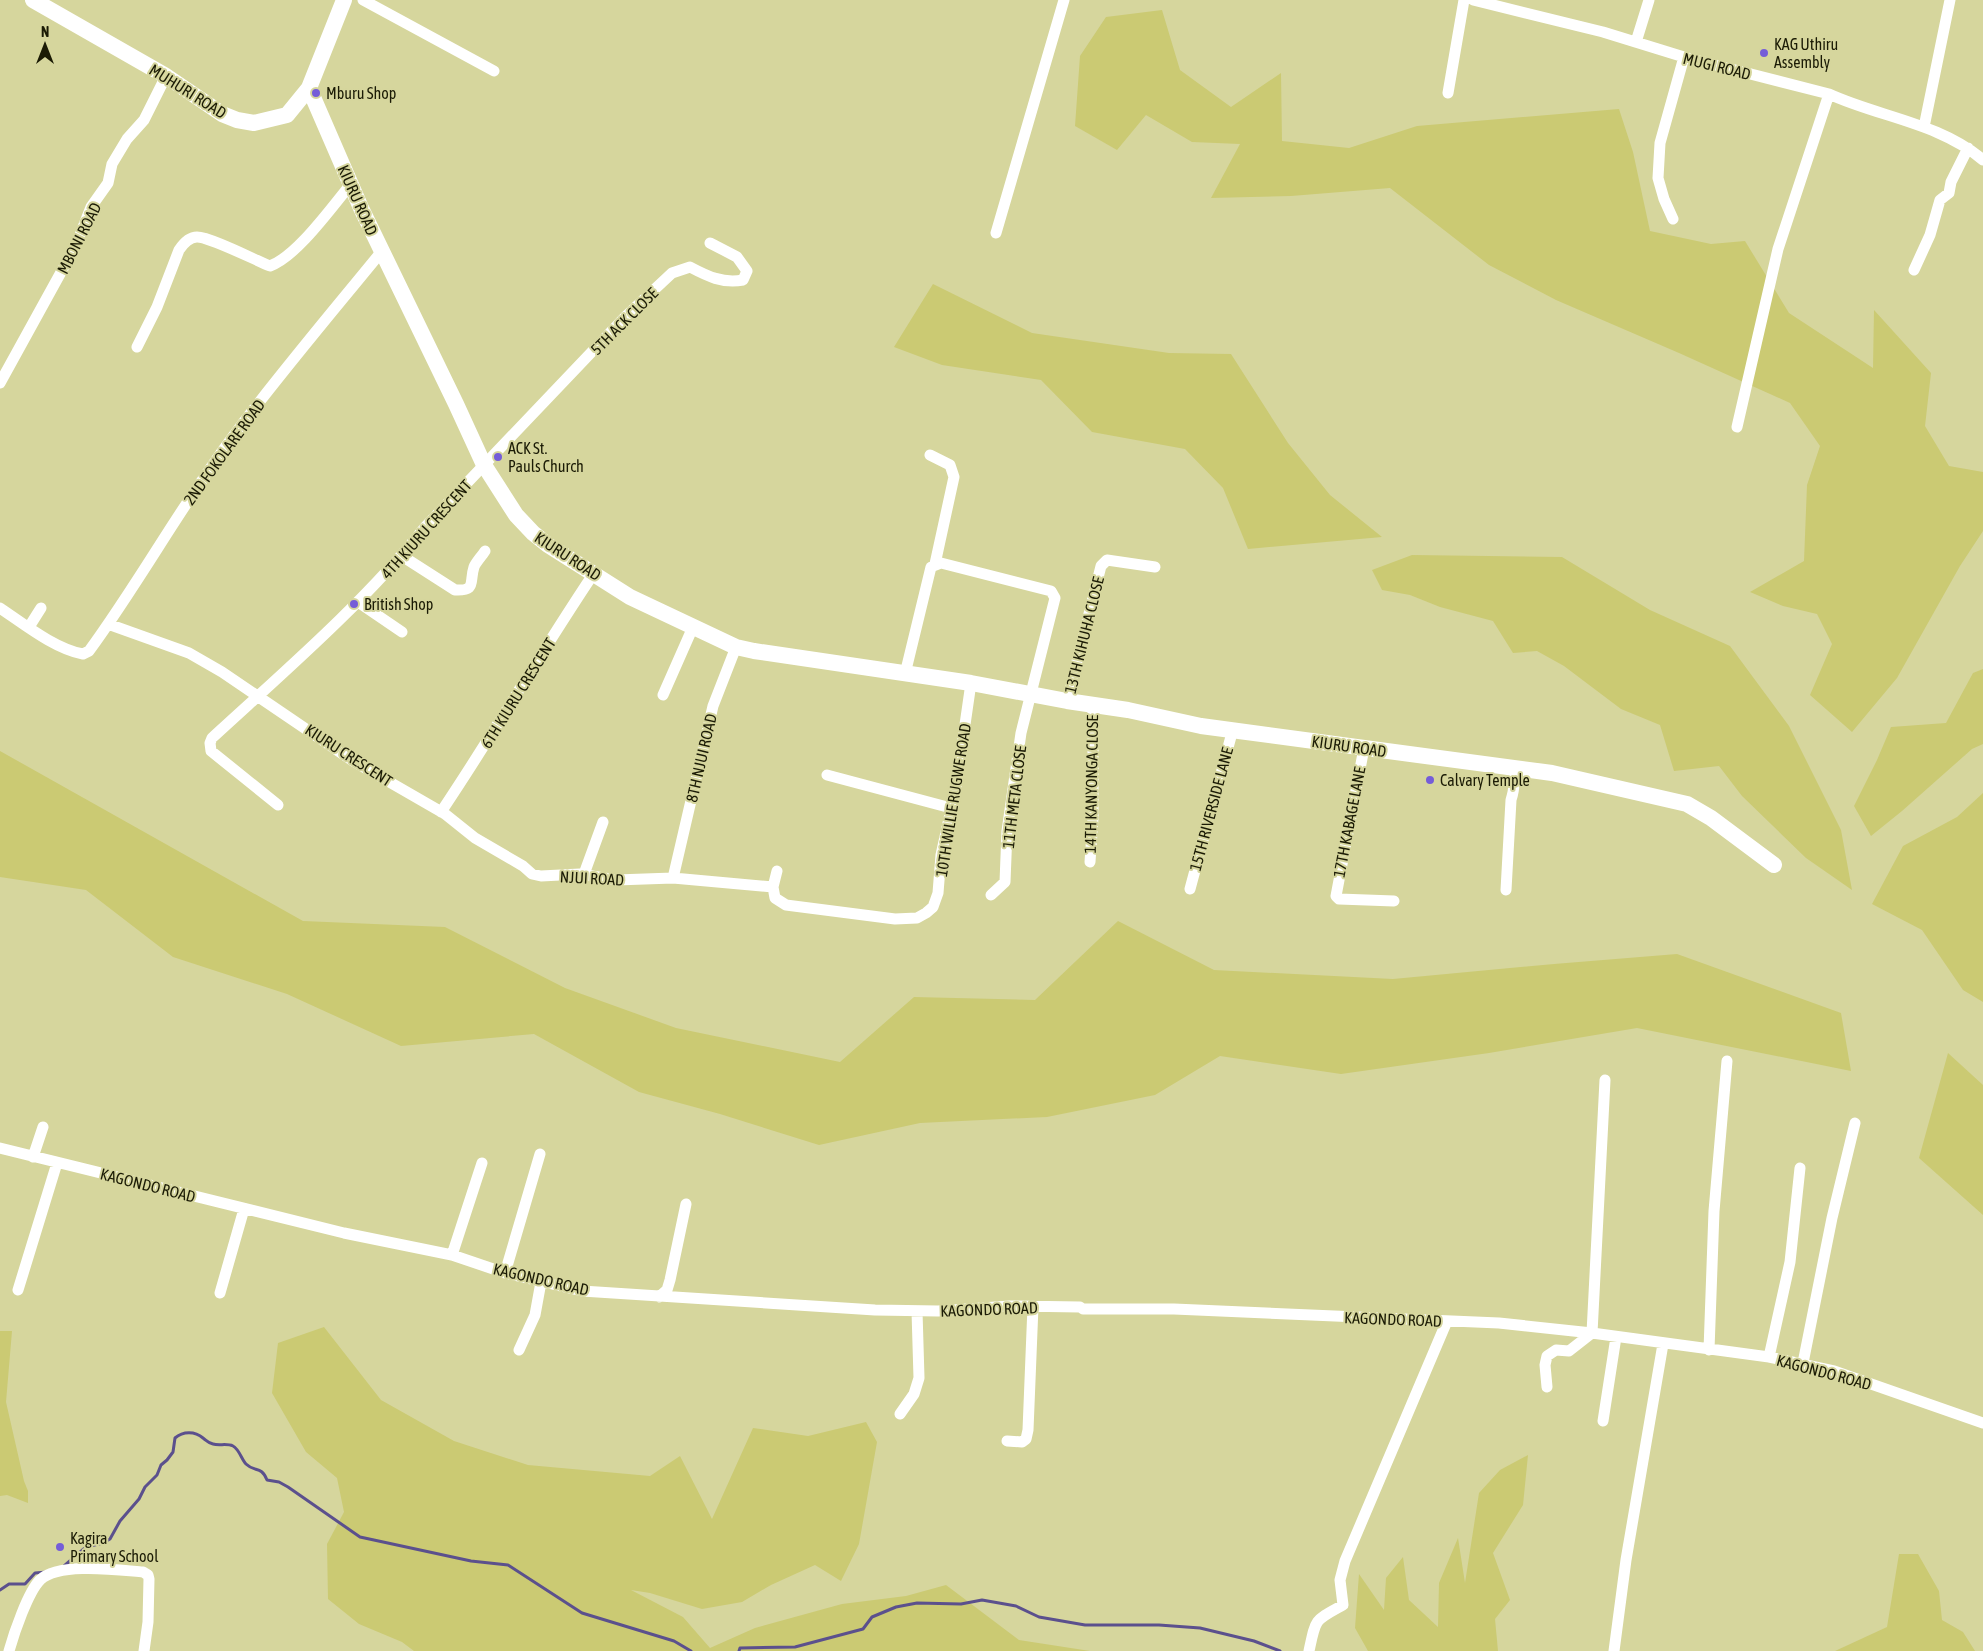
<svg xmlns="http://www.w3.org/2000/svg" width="1983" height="1651" font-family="'Asap Condensed',sans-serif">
<rect width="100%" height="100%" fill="#d6d69d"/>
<path fill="#cbca73" d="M1162 10 1180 70 1231 107 1281 73 1282 141 1349 148 1417 126 1619 109 1633 152 1650 231 1711 244 1745 241 1789 313 1873 368 1874 310 1931 373 1925 426 1949 466 1983 472V531L1960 566 1897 678 1852 732 1810 695 1832 644 1817 614 1783 606 1750 592 1804 561 1807 485 1820 446 1790 403 1679 353 1556 300 1489 265 1390 188 1291 196 1211 198 1240 144 1192 142 1146 115 1117 150 1075 126 1080 56 1106 17Z
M933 284 1032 333 1169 353 1231 354 1288 443 1330 495 1382 537 1248 549 1223 488 1185 449 1092 432 1041 380 942 365 894 347Z
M1412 555 1562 557 1650 610 1730 646 1789 726 1841 830 1852 890 1806 858 1742 796 1719 766 1674 771 1660 725 1621 709 1564 666 1537 651 1513 653 1493 621 1440 607 1410 595 1382 590 1372 570Z
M1983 669V744L1972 749 1902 811 1871 836 1854 806 1877 760 1891 727 1946 723 1973 673Z
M0 751 303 921 445 927 565 988 676 1028 840 1062 914 997 1035 1000 1118 921 1214 970 1393 979 1554 964 1677 954 1841 1013 1851 1071 1637 1028 1489 1053 1341 1074 1220 1056 1155 1095 1047 1117 920 1123 819 1145 720 1114 639 1092 534 1034 401 1046 287 994 173 957 86 890 0 877Z
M1983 793V1002L1963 990 1922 930 1872 904 1903 846 1957 817Z
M1948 1053 1983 1085V1215L1919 1158Z
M324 1327 381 1400 454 1441 528 1465 650 1476 680 1456 712 1519 753 1428 808 1436 866 1422 877 1442 859 1544 841 1581 815 1565 771 1585 742 1602 702 1609 650 1593 631 1590 683 1617 710 1648 755 1628 842 1604 906 1596 946 1585 1019 1640 1090 1651H414L402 1642 359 1624 328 1599 327 1544 344 1512 337 1478 306 1452 272 1393 278 1343Z
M0 1331H12L6 1402 24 1481 28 1491V1503L7 1495 0 1496Z
M1528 1455 1523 1505 1493 1553 1510 1600 1495 1619 1498 1651H1368L1355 1628 1359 1574 1384 1610 1386 1578 1403 1557 1409 1600 1438 1627 1439 1583 1458 1538 1465 1583 1479 1493 1500 1470Z
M1899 1554H1918L1939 1591 1942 1620 1963 1632 1975 1651H1835L1887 1627Z"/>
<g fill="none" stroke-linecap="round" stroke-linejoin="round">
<path stroke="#5b508d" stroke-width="3" d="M64 1566 86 1547 103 1543 110 1539 120 1521 139 1499 145 1487 157 1475 161 1465 167 1460 173 1452 175 1438C183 1431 195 1431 203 1438 207 1441 208 1443 213 1444 219 1446 227 1443 233 1446 239 1449 242 1460 246 1464 255 1473 261 1465 267 1480L279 1482 288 1487 360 1537 471 1561 508 1565 582 1613 674 1641 691 1651
M0 1590 9 1584H25L35 1573 47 1572
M739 1651 740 1648 795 1647 863 1629 872 1617 896 1607 917 1603 961 1604 982 1600 1016 1606 1039 1617 1085 1625H1159L1200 1628 1254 1641 1280 1651"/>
<path stroke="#fff" stroke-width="11" d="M363 0 494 71
M1473 0 1603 32 1684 57 1829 94C1879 117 1940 123 1983 160
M1636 42 1649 0
M1448 93 1464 0
M1924 127 1950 0
M1673 219 1664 199 1658 178 1660 143 1684 57
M996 233 1064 0
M1914 270 1930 235 1940 200 1949 193 1951 182 1968 148
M137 347 157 307 179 250C183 244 189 237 197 237 210 237 255 260 270 266 297 256 331 208 351 184
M0 383 76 245 91 207 108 183 112 164 127 139 144 120 166 76
M1737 427 1778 249 1829 94
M930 455 950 465 954 477 935 564
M402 556 455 590C477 591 469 582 474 567 476 562 482 556 485 551
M358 602 402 632
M0 608C24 624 55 649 83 654L89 651C141 580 183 502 237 431 283 370 333 311 382 251
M108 624 189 653 222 672 353 761 445 814 475 838 523 866 532 874 541 876 580 874 616 880 673 878 713 706 736 647
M29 627 41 608
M905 674 931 567 941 563 1051 591 1055 598 1021 733 1007 831 1005 882 991 895
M663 695 693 627
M1067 701 1101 566 1107 560 1155 567
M1364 748 1336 896 1339 899 1394 901
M827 775 951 808
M278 805 211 751 210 743 212 738C286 670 363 604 426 526L625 317 672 273 690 267C707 276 723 284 743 280L747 271 737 257 710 243
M441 812C494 733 541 652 594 573
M1090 862 1093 818V705
M584 874 603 822
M673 878 773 887 777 871
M773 887 775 898 786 905 895 919 917 918 926 913 933 907 938 893 941 855 956 787 971 683
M1190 889 1233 729
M1506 890 1511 800C1515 787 1515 780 1510 767
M0 1148 344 1233 452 1255 505 1273 582 1291 875 1310 938 1311 1010 1306 1080 1307 1083 1309H1174L1499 1323 1592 1333 1769 1357 1834 1371 1983 1423
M33 1157 43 1127
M452 1255 482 1163
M505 1273 540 1154
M18 1290 57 1163
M220 1293 244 1209
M659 1297 667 1290 670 1280 686 1204
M519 1350 535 1315 541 1282
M1709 1350 1714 1211 1727 1061
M1769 1357 1790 1262 1800 1168
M1803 1363 1832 1218 1855 1123
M1547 1387 1545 1365 1547 1356 1556 1350 1569 1351 1592 1333 1605 1080
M900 1414 914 1394 919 1378 917 1311
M1603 1421 1616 1337
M1007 1441 1022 1442 1026 1439 1028 1430 1033 1306
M9 1651C14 1633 28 1592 40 1580 59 1562 118 1570 143 1572L148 1575 149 1579 148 1622 144 1651
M1309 1651C1316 1618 1314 1621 1343 1605L1340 1580 1345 1561 1447 1321
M1614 1651 1626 1560 1663 1344"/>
<path stroke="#fff" stroke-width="16" d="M33 0 166 76 222 114 237 120 254 123 287 115 309 88 344 0
M309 88 361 208 456 404 484 465 516 515 533 533 548 545 630 597 736 647 754 651 971 683 1067 701 1128 710 1201 726 1552 773 1687 804 1711 818 1774 865"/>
</g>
<g fill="#755dd8" stroke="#d6d69d" stroke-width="2">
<circle cx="1764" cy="53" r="5"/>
<circle cx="316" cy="93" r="5"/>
<circle cx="498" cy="457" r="5"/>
<circle cx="354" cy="604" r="5"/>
<circle cx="1430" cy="780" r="5"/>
<circle cx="60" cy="1547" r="5"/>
</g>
<g text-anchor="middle" stroke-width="4" stroke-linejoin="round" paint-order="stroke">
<g font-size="16" fill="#1b1b05" stroke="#d6d69d" text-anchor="start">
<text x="1774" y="50">KAG Uthiru<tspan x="1774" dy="18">Assembly</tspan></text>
<text x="326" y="99">Mburu Shop</text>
<text x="508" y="454">ACK St.<tspan x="508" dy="18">Pauls Church</tspan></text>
<text x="364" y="610">British Shop</text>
<text x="1440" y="786">Calvary Temple</text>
<text x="70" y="1544">Kagira<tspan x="70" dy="18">Primary School</tspan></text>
</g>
<g font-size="16" fill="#1b1b05" stroke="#d6d69d">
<text transform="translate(1717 66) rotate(14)" y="6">MUGI ROAD</text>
<text transform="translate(188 91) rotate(32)" y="6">MUHURI ROAD</text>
<text transform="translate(358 200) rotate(66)" y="6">KIURU ROAD</text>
<text transform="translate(79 238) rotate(-63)" y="6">MBONI ROAD</text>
<text transform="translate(624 321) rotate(-45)" y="6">5TH ACK CLOSE</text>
<text transform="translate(224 452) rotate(-54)" y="6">2ND FOKOLARE ROAD</text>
<text transform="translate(426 529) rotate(-48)" y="6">4TH KIURU CRESCENT</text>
<text transform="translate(568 556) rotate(33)" y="6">KIURU ROAD</text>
<text transform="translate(1084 635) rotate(-76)" y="6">13TH KIHUHA CLOSE</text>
<text transform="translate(518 693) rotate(-58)" y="6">6TH KIURU CRESCENT</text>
<text transform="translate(1349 746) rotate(8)" y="6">KIURU ROAD</text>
<text transform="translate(349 755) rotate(33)" y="6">KIURU CRESCENT</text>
<text transform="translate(701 758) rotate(-77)" y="6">8TH NJUI ROAD</text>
<text transform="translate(1091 784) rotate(-89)" y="6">14TH KANYONGA CLOSE</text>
<text transform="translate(1014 797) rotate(-83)" y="6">11TH META CLOSE</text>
<text transform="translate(953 800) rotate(-81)" y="6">10TH WILLIE RUGWE ROAD</text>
<text transform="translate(1211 809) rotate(-75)" y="6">15TH RIVERSIDE LANE</text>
<text transform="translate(1349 822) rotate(-79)" y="6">17TH KABAGE LANE</text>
<text transform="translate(592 878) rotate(3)" y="6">NJUI ROAD</text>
<text transform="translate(148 1185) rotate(14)" y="6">KAGONDO ROAD</text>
<text transform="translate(541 1279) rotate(13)" y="6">KAGONDO ROAD</text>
<text transform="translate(989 1309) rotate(-2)" y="6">KAGONDO ROAD</text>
<text transform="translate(1393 1319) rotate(2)" y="6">KAGONDO ROAD</text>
<text transform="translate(1824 1372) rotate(15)" y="6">KAGONDO ROAD</text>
</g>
</g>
<g transform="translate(45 45)" stroke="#d6d69d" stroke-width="4" paint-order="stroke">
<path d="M0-4L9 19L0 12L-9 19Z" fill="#1b1b05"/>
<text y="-8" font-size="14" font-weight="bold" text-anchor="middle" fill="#1b1b05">N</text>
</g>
</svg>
